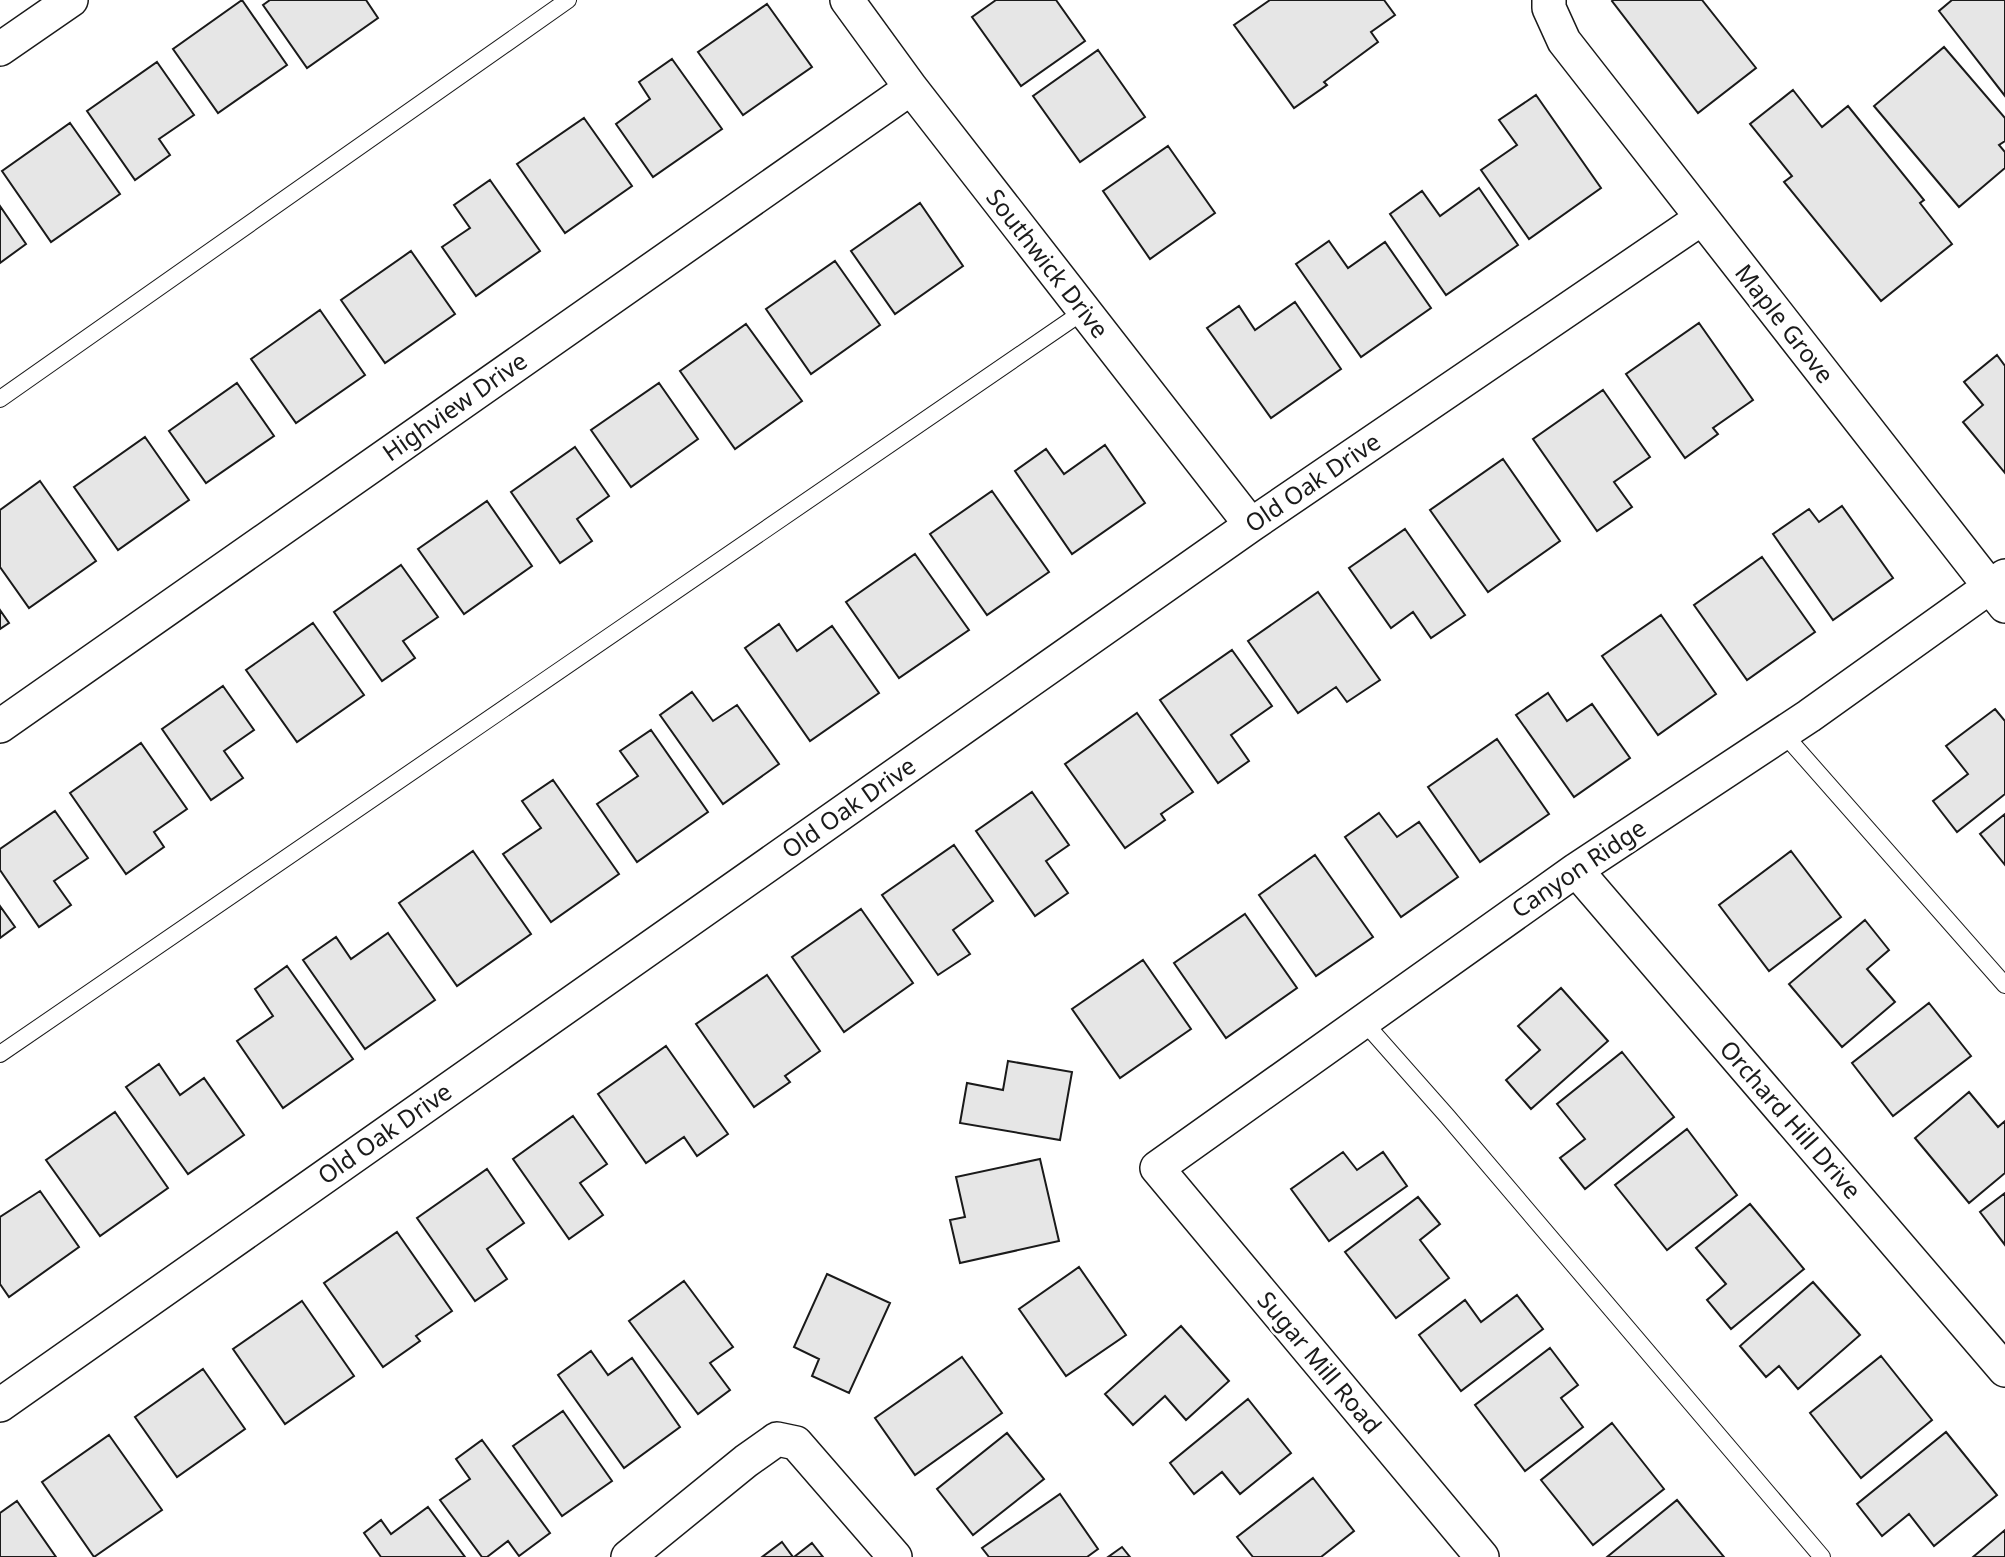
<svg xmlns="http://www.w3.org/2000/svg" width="2005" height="1557" font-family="'Noto Sans',sans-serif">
<rect width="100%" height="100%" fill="#fff"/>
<path fill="#e6e6e6" stroke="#1a1a1a" stroke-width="2" d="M242 0 287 65 218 113 173 49Z
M270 0H366L378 18 307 68 263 5Z
M996 0H1056L1085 41 1021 86 972 17Z
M1270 0H1384L1395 15 1371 32 1378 42 1324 82 1327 85 1294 108 1234 25Z
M1613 0H1702L1756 68 1698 113 1612 1Z
M1952 0H2005V96L1939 11Z
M767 4 812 67 743 115 698 52Z
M1944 47 2005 118V141L1999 145 2005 152V168L1959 207 1874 106Z
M1098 50 1145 117 1080 162 1033 96Z
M672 59 722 129 653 177 616 124 650 99 639 82Z
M157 62 194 115 159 139 170 155 135 180 87 111Z
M1793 90 1822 127 1848 106 1924 200 1920 203 1952 244 1881 301 1784 182 1792 176 1750 124Z
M1536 95 1601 188 1529 239 1481 170 1517 145 1499 120Z
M584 118 632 186 565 233 517 164Z
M70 123 120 194 51 242 2 171Z
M1168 146 1215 213 1150 259 1103 191Z
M490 180 540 251 476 296 442 247 470 228 454 205Z
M1479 188 1518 245 1446 295 1390 214 1422 191 1440 216Z
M920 203 963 266 895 314 851 251Z
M0 206 26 244 0 263Z
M1329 241 1348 268 1385 242 1431 308 1361 357 1296 264Z
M411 251 455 314 385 363 341 300Z
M835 261 880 325 811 374 766 309Z
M1295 302 1341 369 1271 418 1207 328 1239 306 1255 330Z
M320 310 365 375 296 423 251 359Z
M1699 323 1753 400 1713 428 1718 434 1685 458 1626 374Z
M746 324 802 401 735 449 680 371Z
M1997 355 2005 366V473L1963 422 1983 405 1964 382Z
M237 383 274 436 206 483 169 431Z
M659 383 698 439 631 487 591 430Z
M1603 390 1650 457 1614 482 1632 507 1597 531 1533 439Z
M145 437 189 500 118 550 74 487Z
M1105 445 1145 503 1072 554 1015 471 1046 449 1064 474Z
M575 447 609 496 577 519 592 541 560 563 511 492Z
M1503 459 1560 541 1488 592 1430 510Z
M40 481 96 561 29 608 0 567V510Z
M992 491 1049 572 987 615 930 534Z
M487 501 532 566 464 614 418 549Z
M1842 506 1893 578 1833 620 1773 534 1809 509 1819 522Z
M1405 529 1465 615 1431 638 1413 612 1391 628 1349 568Z
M915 554 969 630 899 678 846 602Z
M1762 557 1815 632 1747 680 1694 605Z
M401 565 438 617 403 641 415 658 382 681 334 612Z
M1318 592 1380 680 1347 702 1336 687 1298 713 1248 641Z
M0 610 9 623 0 629Z
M1661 615 1716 694 1658 735 1602 656Z
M313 623 364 695 297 742 246 670Z
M779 624 797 651 832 626 879 693 810 741 745 648Z
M1232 650 1272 706 1231 735 1249 761 1218 783 1160 700Z
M223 686 254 730 224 751 243 778 211 800 162 729Z
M692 692 713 721 737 705 779 764 723 804 660 715Z
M1548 693 1567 721 1592 704 1630 758 1574 797 1516 715Z
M1995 709 2005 721V794L1957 832 1933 801 1968 774 1946 746Z
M1137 713 1193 792 1161 814 1165 820 1125 848 1065 764Z
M651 730 708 812 637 862 597 804 638 776 620 751Z
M1497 739 1549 814 1480 862 1428 787Z
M141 743 187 809 154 832 164 847 126 874 70 793Z
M553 780 619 874 551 922 503 854 541 828 522 801Z
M1032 792 1069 845 1046 861 1068 893 1035 916 976 831Z
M55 811 88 858 54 881 71 905 39 927 0 870V849Z
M1379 813 1397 837 1419 822 1458 877 1401 917 1345 837Z
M2005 814V865L1980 834Z
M954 845 993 901 953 930 970 954 938 975 882 895Z
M473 851 531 934 457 986 399 903Z
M1791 851 1841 917 1769 971 1719 905Z
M1315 855 1373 937 1316 976 1259 895Z
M0 906 15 927 0 938Z
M861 909 913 983 844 1032 792 957Z
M1245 914 1297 988 1226 1038 1174 963Z
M1865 920 1889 950 1867 969 1895 1002 1842 1047 1789 984Z
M388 933 435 1000 365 1049 303 960 336 937 351 959Z
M1143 960 1191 1029 1120 1078 1072 1009Z
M287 966 353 1059 283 1108 237 1041 273 1016 255 989Z
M767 975 820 1051 785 1076 790 1082 754 1107 696 1024Z
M1561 988 1608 1041 1531 1109 1506 1080 1540 1050 1518 1026Z
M1929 1003 1971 1056 1893 1116 1852 1063Z
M666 1046 728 1134 697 1156 684 1137 646 1163 598 1094Z
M1622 1052 1674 1117 1585 1189 1560 1158 1585 1139 1557 1104Z
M1008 1061 1072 1072 1060 1140 960 1123 967 1083 1003 1090Z
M159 1064 180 1095 204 1078 244 1135 188 1174 126 1087Z
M1969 1092 1998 1127 2005 1121V1173L1969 1203 1915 1138Z
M115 1112 168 1188 100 1236 46 1160Z
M573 1116 607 1164 580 1183 603 1215 569 1239 513 1159Z
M1687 1129 1737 1195 1667 1250 1615 1185Z
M1343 1152 1357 1170 1383 1152 1407 1186 1329 1241 1291 1189Z
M1040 1159 1059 1241 960 1263 950 1220 965 1217 956 1177Z
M487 1169 524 1223 487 1249 507 1279 475 1301 417 1218Z
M40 1191 79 1247 9 1297 0 1284V1217Z
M2005 1193V1245L1980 1212Z
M1418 1197 1440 1224 1420 1240 1449 1278 1396 1318 1345 1252Z
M1750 1204 1804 1269 1731 1329 1707 1300 1726 1284 1696 1248Z
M397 1232 452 1311 416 1336 420 1341 383 1367 324 1283Z
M1079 1267 1126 1335 1066 1376 1019 1309Z
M827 1274 890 1303 849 1393 812 1376 819 1359 794 1347Z
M684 1281 733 1347 710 1363 730 1390 698 1414 629 1321Z
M1813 1282 1860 1335 1798 1389 1779 1366 1766 1377 1740 1346Z
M1517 1295 1543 1329 1461 1391 1419 1335 1465 1300 1481 1322Z
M302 1301 354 1376 285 1424 233 1349Z
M1181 1326 1229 1381 1186 1420 1165 1396 1133 1425 1105 1394Z
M1550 1348 1578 1385 1561 1398 1583 1427 1525 1471 1475 1405Z
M591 1351 608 1375 632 1358 680 1427 624 1468 558 1375Z
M1881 1356 1932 1420 1861 1478 1810 1413Z
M962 1357 1002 1413 915 1475 875 1418Z
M203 1369 245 1429 177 1477 135 1417Z
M1248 1399 1291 1453 1240 1494 1222 1472 1194 1494 1170 1463Z
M563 1411 612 1481 562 1516 513 1446Z
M1612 1423 1664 1489 1593 1545 1541 1480Z
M1946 1432 1997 1495 1934 1546 1909 1514 1882 1536 1857 1504Z
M1007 1433 1044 1479 973 1535 937 1489Z
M109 1435 162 1510 94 1557 42 1482Z
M482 1440 550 1533 519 1556 508 1541 487 1557H482L440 1500 470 1479 456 1459Z
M1313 1478 1354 1531 1321 1557H1253L1237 1537Z
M1060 1494 1098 1549 1087 1557H989L982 1548Z
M1677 1500 1724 1557H1607Z
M17 1501 56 1557H0V1513Z
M428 1507 465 1557H381L364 1533 381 1520 391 1534Z
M2005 1530V1557H1973Z
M782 1542 793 1557H762Z
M812 1543 823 1557H794Z
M1122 1547 1130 1557H1108Z"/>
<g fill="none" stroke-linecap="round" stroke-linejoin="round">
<defs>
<path id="lane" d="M0 399 568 0
M1783 733 2005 985
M1363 1021 1447 1116 1822 1557
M0 1054 1084 311"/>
<path id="street" d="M847 0 911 88 1251 525
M1549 0V8L1564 41 2005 606
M0 49 71 0
M0 726 911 88
M1576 870 2005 1370
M0 1405 1251 525 1702 218
M628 1557 746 1461 777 1439 796 1443 895 1557
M1482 1557 1157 1168 1576 870 1809 716 2005 576"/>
</defs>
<use href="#lane" stroke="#1a1a1a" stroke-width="18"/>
<use href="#street" stroke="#1a1a1a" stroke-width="36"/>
<use href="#lane" stroke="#fff" stroke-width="16"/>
<use href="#street" stroke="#fff" stroke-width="33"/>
</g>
<g text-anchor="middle" stroke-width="5" stroke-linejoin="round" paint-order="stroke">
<g font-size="24" fill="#1a1a1a" stroke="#fff">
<text transform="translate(1047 264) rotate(52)" y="8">Southwick Drive</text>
<text transform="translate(1784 324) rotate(52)" y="8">Maple Grove</text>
<text transform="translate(455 407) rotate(-35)" y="8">Highview Drive</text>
<text transform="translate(1313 483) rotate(-34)" y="8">Old Oak Drive</text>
<text transform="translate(849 808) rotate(-35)" y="8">Old Oak Drive</text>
<text transform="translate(1579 869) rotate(-34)" y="8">Canyon Ridge</text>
<text transform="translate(1790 1120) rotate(49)" y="8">Orchard Hill Drive</text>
<text transform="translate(385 1134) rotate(-35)" y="8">Old Oak Drive</text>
<text transform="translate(1319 1363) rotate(50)" y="8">Sugar Mill Road</text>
</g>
</g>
</svg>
